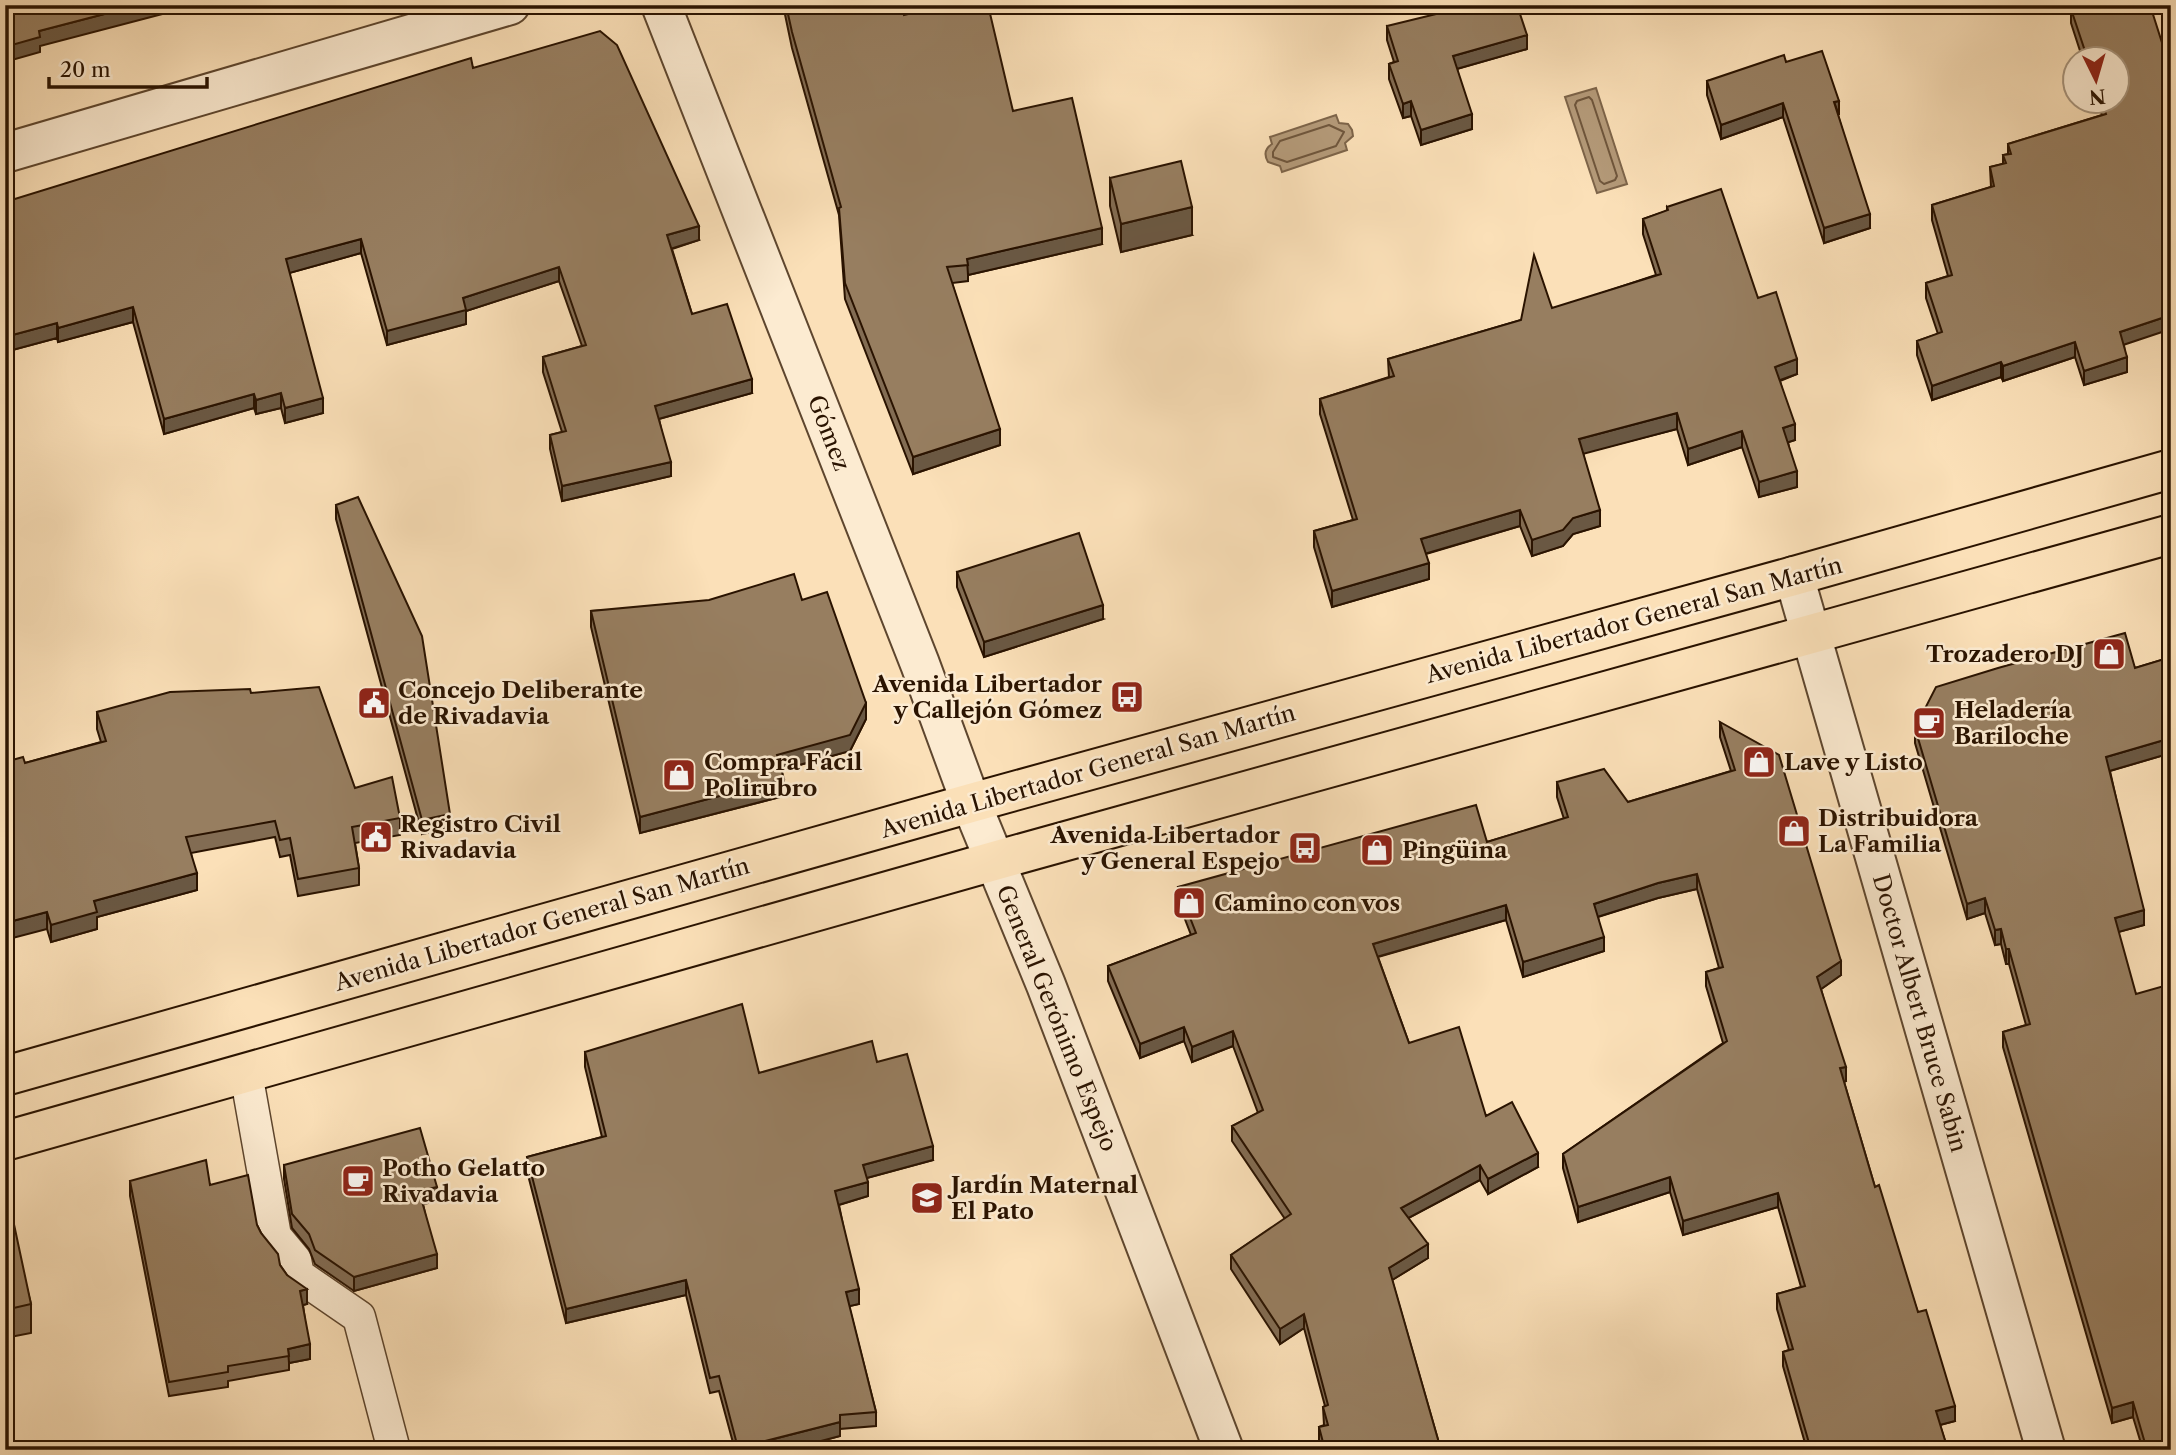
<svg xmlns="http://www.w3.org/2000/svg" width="2176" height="1455" font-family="'Libre Caslon Text',serif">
<rect width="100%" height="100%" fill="#fbe0b8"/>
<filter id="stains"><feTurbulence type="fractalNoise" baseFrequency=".00286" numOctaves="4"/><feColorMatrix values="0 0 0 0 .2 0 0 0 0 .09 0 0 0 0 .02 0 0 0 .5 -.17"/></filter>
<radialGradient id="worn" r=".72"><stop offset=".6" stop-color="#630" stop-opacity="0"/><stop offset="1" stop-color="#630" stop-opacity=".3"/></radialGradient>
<path fill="#b49a79" stroke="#7d6449" stroke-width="2" d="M1596 88 1627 184 1597 193 1565 97Z
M1336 115 1339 123 1348 124 1352 130 1353 136 1345 143 1347 150 1282 172 1280 166 1268 162C1264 155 1264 149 1272 144L1270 137Z"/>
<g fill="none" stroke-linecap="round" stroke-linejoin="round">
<path stroke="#6f563c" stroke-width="2" d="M1589 97 1592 100 1617 176 1615 180 1604 184 1600 181 1575 105 1577 101Z
M1329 125 1344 132 1336 146 1287 162 1273 157V152L1280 141Z"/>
<defs>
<path id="lane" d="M246 1073 275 1236 295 1260 298 1275 359 1317 394 1450"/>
<path id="street" d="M661 5 920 664 971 803 1046 985 1224 1450
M5 153 510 5
M1794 576 2046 1450"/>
<path id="primary" d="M5 1076 971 803 1794 576 2171 469
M5 1141 994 861 2171 534"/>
</defs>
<use href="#lane" stroke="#5e462e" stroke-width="35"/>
<use href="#street" stroke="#5e462e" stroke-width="42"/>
<use href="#primary" stroke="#2a1300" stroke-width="42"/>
<use href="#lane" stroke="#fcebd1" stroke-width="32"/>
<use href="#street" stroke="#fcebd1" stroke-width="38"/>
<use href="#primary" stroke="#fbe0b8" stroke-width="38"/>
</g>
<path fill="#826c53" stroke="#2a1300" stroke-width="2" d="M783 5H902L904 15 1013 111 1102 244 968 275V281L952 283 1000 445 913 474 845 299 839 215 792 48Z
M2150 5 2124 345 2127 372 2084 385 2075 357 2003 381 2001 377 1932 400 1917 355V341L1938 334 1926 298V283L1948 276 1932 220V205L1991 187 1990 167 2003 164V155L2008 154V144L2102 115 2097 102H2117V60H2083L2071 23V9Z
M1387 26 1527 49 1457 69 1472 129 1421 145 1411 116 1403 118 1389 79V64L1394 62 1387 40Z
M1786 62 1838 115 1870 228 1824 243 1783 117 1721 139 1707 95V81Z
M473 68 699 240 672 249 692 314 752 393 659 419 671 476 562 501 550 449V435L562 432 543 372V357L582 346 559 281 466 311V324L387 345 361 253 289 273 323 413 285 423 281 408 256 414 254 408 164 434 133 322 58 342 57 338 5 352Z
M1110 178 1192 235 1121 252 1110 206Z
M1667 207 1758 298 1797 374 1780 381 1795 440 1788 442 1797 487 1759 497 1742 447 1688 465 1677 429 1583 453 1600 526 1573 534 1563 546 1532 556 1520 526 1426 554 1429 579 1332 607 1314 547V531L1353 520 1320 414V399L1389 377 1388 359 1521 320 1656 275 1643 234V219L1667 211Z
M336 505 450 828 422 834 336 519Z
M957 572 1103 619 984 657 957 587Z
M802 600 866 719 850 751 782 770 784 796 640 833 591 627V611Z
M2171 657V753L2110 771 2144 925 2118 932 2171 1450H2143L2133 1417 2112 1423 2003 1047V1032L2026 1025 2009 964H2006L2001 944 1995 945 1985 913 1967 919 1915 743V728L2135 668Z
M251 693 355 788 400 818V835L355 843 359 868V885L298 896 290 855 280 857 275 837 191 853 197 890 97 917V929L51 942 47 929 25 763 101 742 97 729V712Z
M1720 722 1841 975 1821 989 1846 1081 1844 1082 1875 1187 1955 1421 1940 1425 1948 1450H1807L1783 1366V1352L1789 1350 1777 1309V1294L1801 1287 1778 1207 1683 1235 1670 1192 1578 1222 1563 1168V1154L1723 1043 1706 986V972L1719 968 1697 889 1658 898 1598 917 1604 951 1523 977 1506 920 1378 957 1409 1043 1486 1116 1538 1167 1488 1194 1480 1180 1408 1218 1428 1258 1392 1280 1441 1450H1321L1319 1441V1427L1324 1425 1323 1407 1325 1406 1304 1328 1280 1344 1231 1269V1255L1285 1219 1232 1141V1126L1258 1113 1233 1046 1192 1062 1184 1041 1140 1058 1108 981V966L1191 935 1178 901V887L1487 842 1564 819 1557 797V782L1628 802 1731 771 1720 737Z
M585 1052 759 1073 877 1062 933 1160 867 1178 868 1196 839 1205 859 1304 849 1306 876 1412V1426L840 1429V1436L787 1450H735L719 1391 710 1393 686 1295 566 1323 527 1171V1157L602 1137 585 1067Z
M284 1165 437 1201 423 1204 437 1268 354 1291 315 1264 309 1249 292 1228 284 1179Z
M130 1181 210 1185 257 1225 261 1233 280 1265 307 1304 303 1305 310 1359 289 1363V1370L228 1381V1387L169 1396 130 1196Z
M5 1202 31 1304V1333L5 1338Z"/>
<path fill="#6a5843" stroke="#2a1300" stroke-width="2" d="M139 5 193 6 40 46V52L5 62V47L39 31Z
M194 5H214L194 11Z
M1527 35V49L1453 70V56Z
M1411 101V116L1403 118V104Z
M1839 101V115L1834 102Z
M1783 103V117L1721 139V125Z
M1472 114V129L1421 145V130Z
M1192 207V235L1121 252V224Z
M1870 214V228L1824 243V228Z
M699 226V240L667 250V235Z
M1102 228V244L968 275 967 259Z
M361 239V253L286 274V259Z
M559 267V281L466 311V324L387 345V331L463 298Z
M133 307V322L58 342V328Z
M2171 315V329L2120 346V332Z
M57 323V338L5 352V337Z
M2075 342V357L2003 381V366Z
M2127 357V372L2084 385V371Z
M1797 359V374L1775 382V367Z
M2001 362V377L1932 400V386Z
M752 379V393L655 420V406Z
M281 393V408L256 414V400Z
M254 394V408L164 434V419Z
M323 398V413L285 423V408Z
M1677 413V429L1579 455V439Z
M1795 424V440L1783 444V428Z
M1000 429V445L913 474V457Z
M1742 431V447L1688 465V449Z
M671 462V476L562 501V486Z
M1797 471V487L1759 497V482Z
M1520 510V526L1421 555V539Z
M1600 510V526L1573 534 1563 546 1532 556V540L1573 518Z
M1429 563V579L1332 607V591Z
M1103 605V619L984 657V642Z
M866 703V719L850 751 777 771V755Z
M2171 738V753L2106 772V757Z
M784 779V796L640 833V817Z
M450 814V828L422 834V820Z
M197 873V890L97 917V929L51 942V925L94 901Z
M1697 874V889L1658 898 1594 918V904L1658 883Z
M1985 898V913L1967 919V904Z
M1506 905V920L1373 958V944Z
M2144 910V925L2115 933V918Z
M47 912V929L5 940V923Z
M2001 929V944L1995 945V930Z
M1604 937V951L1523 977V962Z
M2006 949H2009V964H2006Z
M1841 961V975L1817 992V977Z
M1184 1027V1041L1140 1058V1044Z
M1233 1031V1046L1192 1062V1047Z
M1846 1067V1081L1840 1083V1068Z
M933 1146V1160L863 1179V1165Z
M1538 1153V1167L1488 1194V1179Z
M1480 1165V1180L1401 1222V1208Z
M1670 1177V1192L1578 1222V1207Z
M868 1182V1196L835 1206V1191Z
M437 1187V1201L419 1205V1191Z
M1778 1193V1207L1683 1235V1221Z
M1428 1244V1258L1389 1282V1268Z
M437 1254V1268L354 1291V1277Z
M686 1280V1295L566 1323V1309Z
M307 1289V1304L300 1306V1291Z
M859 1289V1304L846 1307V1292Z
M1304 1314V1328L1280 1344V1329Z
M310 1344V1359L289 1363 288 1349Z
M2133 1402V1417L2112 1423V1408Z
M1955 1406V1421L1936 1426V1411Z
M840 1422V1436L787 1450H738V1448Z"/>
<path fill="#977e60" stroke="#2a1300" stroke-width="2" d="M5 5H139L39 31 40 37 5 47Z
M786 5H902L904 15 946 5H988L1013 111 1072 98 1102 228 967 259 968 265 947 267 1000 429 913 457 845 283 839 208 841 207 792 32Z
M1473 5H1517L1527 35 1453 56 1472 114 1421 130 1411 101 1403 104 1389 64 1398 61 1387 26Z
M2082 5H2150L2171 71V315L2120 332 2127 357 2084 371 2075 342 2003 366 2001 362 1932 386 1917 341 1942 332 1926 283 1952 275 1932 205 1994 186 1990 167 2006 163 2003 155 2011 154 2008 144 2106 114 2102 102H2117V60H2088L2071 9Z
M600 31 617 45 699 226 667 235 692 314 727 304 752 379 655 406 671 462 562 486 550 435 566 431 543 357 586 345 559 267 463 298 466 310 387 331 361 239 286 259 323 398 285 408 281 393 256 400 254 394 164 419 133 307 58 328 57 323 5 337V202L471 58 473 68Z
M1822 51 1839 101 1834 102 1870 214 1824 228 1783 103 1721 125 1707 81 1784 55 1786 62Z
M1181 161 1192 207 1121 224 1110 178Z
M1721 189 1758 298 1776 292 1797 359 1775 367 1795 424 1783 428 1797 471 1759 482 1742 431 1688 449 1677 413 1579 439 1600 510 1573 518 1563 530 1532 540 1520 510 1421 539 1429 563 1332 591 1314 531 1357 519 1320 399 1394 376 1388 359 1521 320 1534 255 1552 308 1661 274 1643 219 1668 210 1667 207Z
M358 497 422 636 450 814 422 820 336 505Z
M1079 533 1103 605 984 642 957 572Z
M794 574 802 600 827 592 866 703 850 735 777 755 784 779 640 817 591 611 709 600Z
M2125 633 2135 668 2171 657V738L2106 757 2144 910 2115 918 2136 994 2171 984V1450H2147L2133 1402 2112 1408 2003 1032 2030 1024 2009 949H2006L2001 929 1995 930 1985 898 1967 904 1915 728 1936 687 1998 668Z
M319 687 355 788 392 777 400 818 352 827 359 868 298 879 290 838 280 840 275 821 186 837 197 873 94 901 97 912 51 925 47 912 5 923V762L23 757 25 763 106 741 97 712 170 692 250 689 251 693Z
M1720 722 1779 755 1841 961 1817 977 1846 1067 1840 1068 1875 1187 1879 1185 1918 1312 1926 1310 1955 1406 1936 1411 1948 1450H1811L1783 1352 1793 1349 1777 1294 1805 1286 1778 1193 1683 1221 1670 1177 1578 1207 1563 1154 1727 1041 1706 972 1723 967 1697 874 1658 883 1594 904 1604 937 1523 962 1506 905 1373 944 1409 1043 1459 1027 1486 1116 1512 1102 1538 1153 1488 1179 1480 1165 1401 1208 1428 1244 1389 1268 1441 1450H1325L1319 1427 1328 1425 1323 1407 1328 1405 1304 1314 1280 1329 1231 1255 1291 1214 1232 1126 1263 1110 1233 1031 1192 1047 1184 1027 1140 1044 1108 966 1196 933 1178 887 1476 805 1487 842 1568 817 1557 782 1604 769 1628 802 1735 770Z
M742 1004 759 1073 872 1041 877 1062 907 1054 933 1146 863 1165 868 1182 835 1191 859 1289 846 1292 876 1412 840 1415V1422L738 1448 719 1376 710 1378 686 1280 566 1309 527 1157 606 1136 585 1052Z
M420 1128 437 1187 419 1191 437 1254 354 1277 315 1250 309 1234 292 1214 284 1165Z
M206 1160 210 1185 248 1175 257 1225 261 1233 278 1254 280 1265 287 1275 307 1289 300 1291 310 1344 288 1349 289 1356 228 1366V1372L169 1382 130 1181Z
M9 1201 31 1304 5 1310V1202Z"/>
<defs>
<symbol id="shop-square" viewBox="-11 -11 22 22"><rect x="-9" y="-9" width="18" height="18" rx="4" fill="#8f2418" stroke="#fcebd1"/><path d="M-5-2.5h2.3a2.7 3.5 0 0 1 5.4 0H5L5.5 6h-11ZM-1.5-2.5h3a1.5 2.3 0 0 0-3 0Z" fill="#fff"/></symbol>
<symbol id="bus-square" viewBox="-11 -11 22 22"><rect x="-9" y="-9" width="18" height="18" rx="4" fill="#8f2418" stroke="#fcebd1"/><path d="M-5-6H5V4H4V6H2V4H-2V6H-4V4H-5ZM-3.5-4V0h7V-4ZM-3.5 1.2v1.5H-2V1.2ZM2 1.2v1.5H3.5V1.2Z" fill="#fff"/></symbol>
<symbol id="civic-square" viewBox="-11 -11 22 22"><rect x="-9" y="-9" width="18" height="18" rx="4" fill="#8f2418" stroke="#fcebd1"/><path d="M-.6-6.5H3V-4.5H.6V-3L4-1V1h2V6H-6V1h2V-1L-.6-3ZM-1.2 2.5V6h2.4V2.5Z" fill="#fff"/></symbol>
<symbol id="cafe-square" viewBox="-11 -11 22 22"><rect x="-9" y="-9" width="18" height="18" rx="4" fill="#8f2418" stroke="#fcebd1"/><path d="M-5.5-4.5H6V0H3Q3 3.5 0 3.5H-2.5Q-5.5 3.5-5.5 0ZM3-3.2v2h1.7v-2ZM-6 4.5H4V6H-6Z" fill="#fff"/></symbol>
<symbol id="school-square" viewBox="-11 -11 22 22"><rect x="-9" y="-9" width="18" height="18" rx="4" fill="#8f2418" stroke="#fcebd1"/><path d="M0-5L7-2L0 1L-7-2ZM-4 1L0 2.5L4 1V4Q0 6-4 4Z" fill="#fff"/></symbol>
</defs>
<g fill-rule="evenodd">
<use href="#shop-square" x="2090" y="635" width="38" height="38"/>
<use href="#bus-square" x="1108" y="678" width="38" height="38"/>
<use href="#civic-square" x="355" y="684" width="38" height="38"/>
<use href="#cafe-square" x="1910" y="704" width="38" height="38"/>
<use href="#shop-square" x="1740" y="743" width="38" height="38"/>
<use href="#shop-square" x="660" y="756" width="38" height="38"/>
<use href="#shop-square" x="1775" y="812" width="38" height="38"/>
<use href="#civic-square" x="357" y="818" width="38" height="38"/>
<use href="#bus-square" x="1286" y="829" width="38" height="38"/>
<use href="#shop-square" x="1358" y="831" width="38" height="38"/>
<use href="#shop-square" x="1170" y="884" width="38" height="38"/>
<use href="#cafe-square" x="339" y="1162" width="38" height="38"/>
<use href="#school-square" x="908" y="1179" width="38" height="38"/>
</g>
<g text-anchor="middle" stroke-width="5" stroke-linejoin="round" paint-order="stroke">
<g font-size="23" fill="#2a1300" stroke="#fcebd1">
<text transform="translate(829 433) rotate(69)" y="8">Gómez</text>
<text transform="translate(1634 620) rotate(-15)" y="8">Avenida Libertador General San Martín</text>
<text transform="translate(1088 771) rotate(-16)" y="8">Avenida Libertador General San Martín</text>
<text transform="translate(542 924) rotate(-16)" y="8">Avenida Libertador General San Martín</text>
<text transform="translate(1920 1013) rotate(74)" y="8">Doctor Albert Bruce Sabin</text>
<text transform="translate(1057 1018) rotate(68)" y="8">General Gerónimo Espejo</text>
</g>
<g font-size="23" font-weight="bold" fill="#2a1300" stroke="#fcebd1" text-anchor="start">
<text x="2084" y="662" text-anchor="end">Trozadero DJ</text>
<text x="1102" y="692" text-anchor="end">Avenida Libertador<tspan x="1102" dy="26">y Callejón Gómez</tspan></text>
<text x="398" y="698">Concejo Deliberante<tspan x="398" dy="26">de Rivadavia</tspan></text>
<text x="1954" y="718">Heladería<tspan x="1954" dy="26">Bariloche</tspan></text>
<text x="704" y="770">Compra Fácil<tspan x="704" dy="26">Polirubro</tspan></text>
<text x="1784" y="770">Lave y Listo</text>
<text x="1818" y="826">Distribuidora<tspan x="1818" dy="26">La Familia</tspan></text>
<text x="400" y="832">Registro Civil<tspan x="400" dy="26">Rivadavia</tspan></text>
<text x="1280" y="843" text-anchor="end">Avenida Libertador<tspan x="1280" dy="26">y General Espejo</tspan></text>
<text x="1402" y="858">Pingüina</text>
<text x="1214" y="911">Camino con vos</text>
<text x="382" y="1176">Potho Gelatto<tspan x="382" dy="26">Rivadavia</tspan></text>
<text x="951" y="1193">Jardín Maternal<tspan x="951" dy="26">El Pato</tspan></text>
</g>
</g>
<rect width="2176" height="1455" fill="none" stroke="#fbe0b8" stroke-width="28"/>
<rect x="7" y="7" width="2162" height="1441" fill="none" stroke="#2a1300" stroke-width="3.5"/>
<rect x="14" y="14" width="2148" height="1427" fill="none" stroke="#2a1300" stroke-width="2"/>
<g transform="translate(2096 80) rotate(175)"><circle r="33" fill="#fcebd1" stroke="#a8957d" stroke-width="2"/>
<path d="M0-5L12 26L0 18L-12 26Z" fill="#8f2418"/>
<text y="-10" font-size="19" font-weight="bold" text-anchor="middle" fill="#2a1300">N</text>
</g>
<path d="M49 77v10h158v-10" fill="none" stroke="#2a1300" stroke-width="3.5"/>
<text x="60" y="77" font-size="21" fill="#2a1300" stroke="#fcebd1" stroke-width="5" paint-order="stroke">20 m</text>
<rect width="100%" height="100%" filter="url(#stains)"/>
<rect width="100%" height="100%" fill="url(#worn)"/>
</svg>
